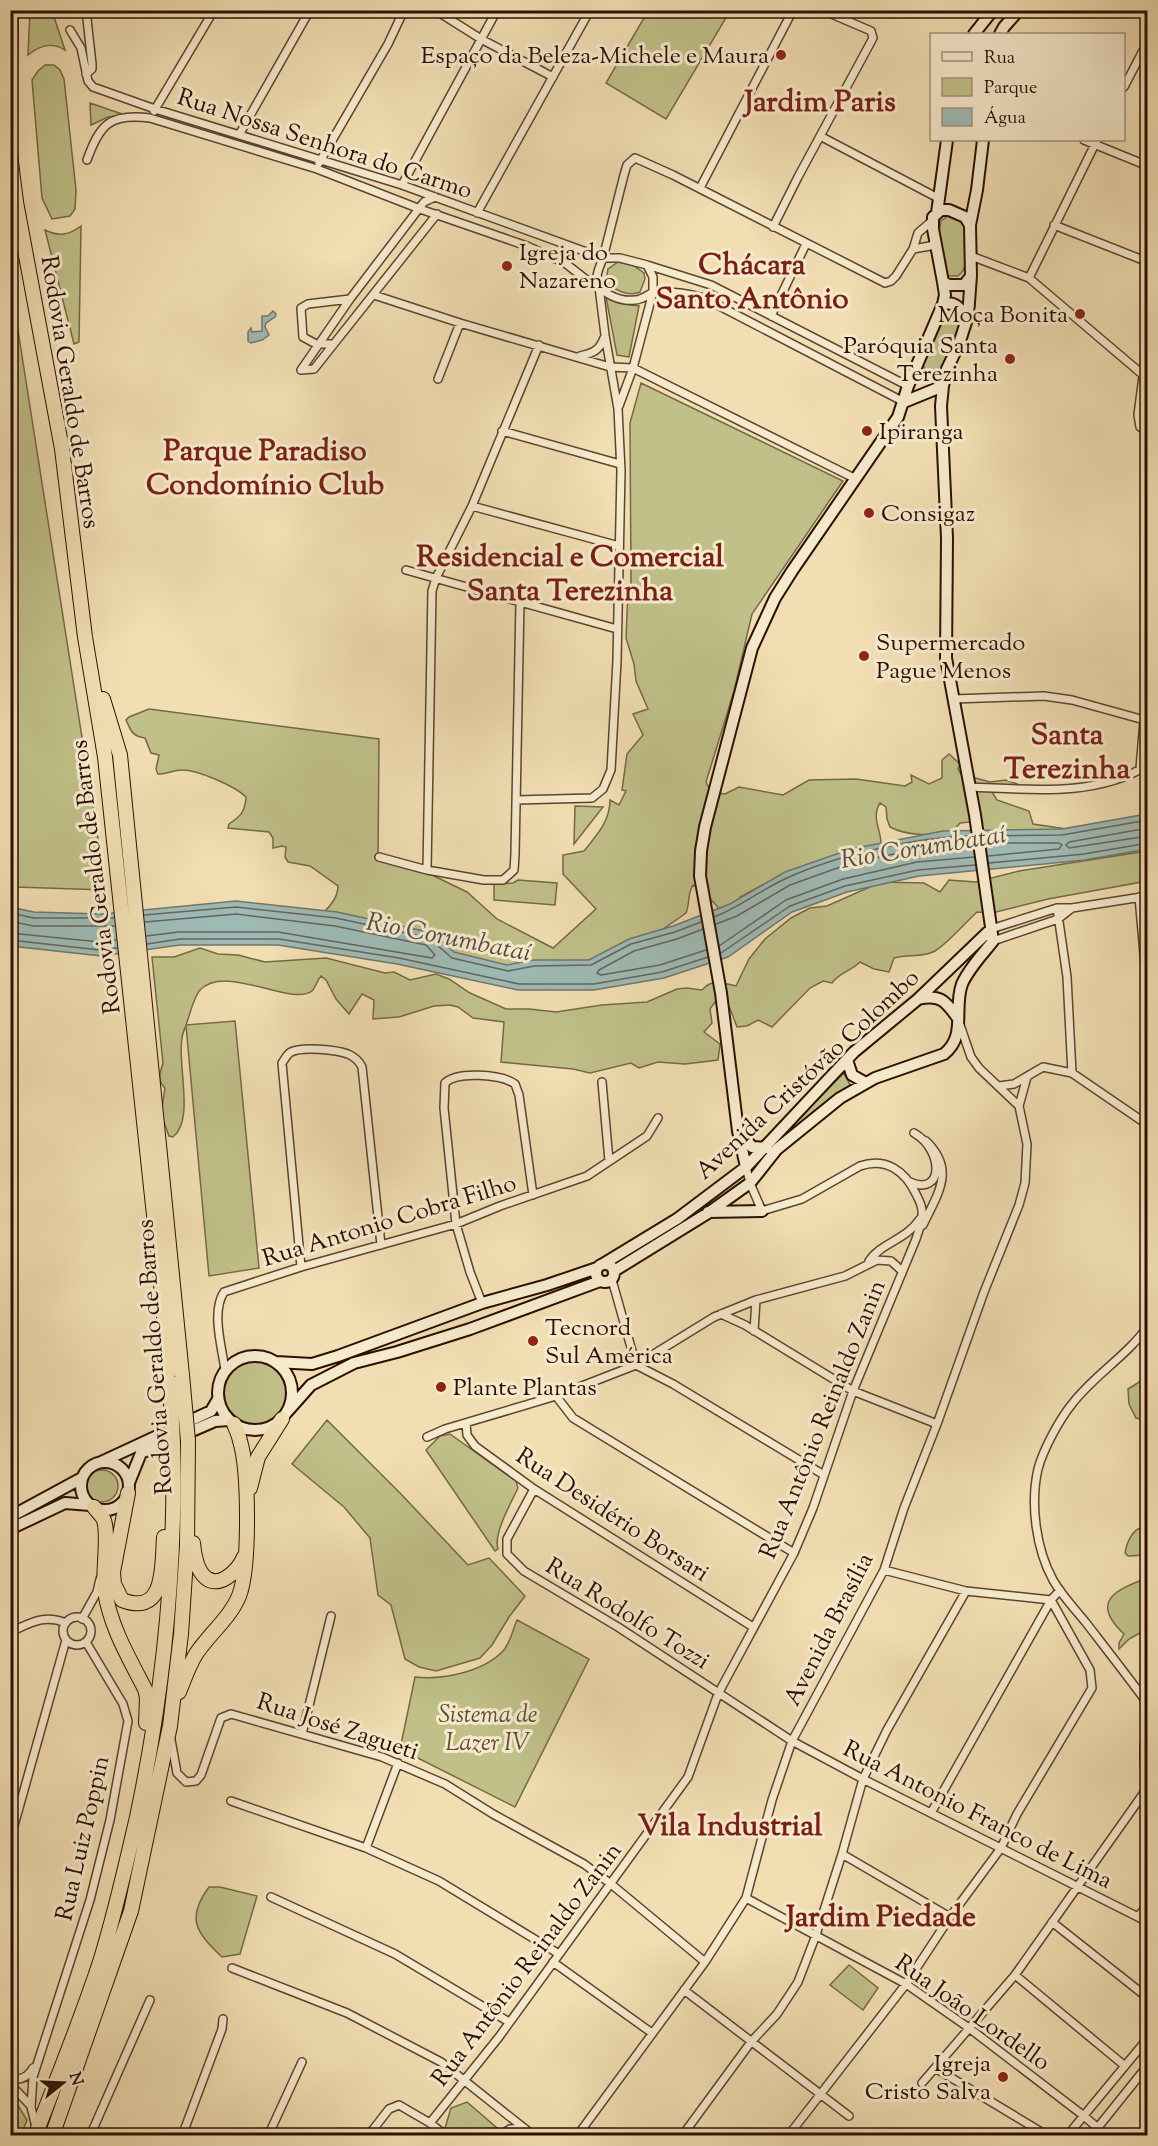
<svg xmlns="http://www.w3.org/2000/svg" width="1158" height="2146" font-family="'Sorts Mill Goudy',serif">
<rect width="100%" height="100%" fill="#f1deb2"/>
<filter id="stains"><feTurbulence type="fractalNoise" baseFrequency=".00333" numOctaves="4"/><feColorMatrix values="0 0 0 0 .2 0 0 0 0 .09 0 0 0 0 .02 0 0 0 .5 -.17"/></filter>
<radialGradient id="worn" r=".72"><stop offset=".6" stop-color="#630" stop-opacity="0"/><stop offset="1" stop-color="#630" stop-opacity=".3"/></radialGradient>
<path fill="#c0c088" stroke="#766845" stroke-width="1.5" d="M30 11H52L65 50C51 41 39 46 28 55Z
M648 11H730L666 119 606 83Z
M45 65H54L60 70 64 79 76 190 75 209 70 216 52 219 42 198 32 80 38 71Z
M90 103 125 115 108 117 91 125Z
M948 216 958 218 965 222C966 239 973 265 958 276H949C938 263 937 237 941 221Z
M81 226 79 342 74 344 45 230C59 237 69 235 81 226Z
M618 262 634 266 644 273 645 279 640 292C629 297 613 290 606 281L608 269Z
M11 286 106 890 15 887 10 826Z
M606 297 624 304 639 306 629 357 617 355Z
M952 312 958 314 961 320 943 371 937 374H929L924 368 923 361 947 314Z
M641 383 843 481 752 614 734 691 706 782 708 786 717 793 725 794 739 787 783 795 809 780 856 779 905 786 912 782 911 775 929 784 942 778V760L949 754 960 764 958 769 961 774 990 782 1006 780 1017 784 992 792 997 800 1029 811 1033 824 1100 834 988 835 970 822 960 823 952 832C931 835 909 837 890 827L887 819 886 807 880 803C871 818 881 829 881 844L783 874 740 897 728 918 701 889 693 885C687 894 690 904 686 913L646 941 589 960 532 974 316 919C326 911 338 900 338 886L310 866 288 862 285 857 286 847 282 846 273 848V838L269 832 228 828 229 824C241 816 245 812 246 797 235 786 196 769 181 770 173 770 166 775 158 774L156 769 159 755 151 753 145 738C132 736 131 731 126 720L129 717 149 709 379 739 378 860 432 875 467 892 497 919 553 948 596 909 563 874V855L584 851C597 835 610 821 610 800L619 805 626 791 622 790 627 754 643 735 633 714 648 709 636 681 634 664 626 638 628 591 631 583 630 423Z
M575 806 603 807 574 844Z
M1147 851V881L1048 899 992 913 977 912C966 922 948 943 935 951 923 958 908 954 894 958L889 972 874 969 860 962C851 971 839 973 832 983L823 981 810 988 772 1027 758 1020 747 1026 737 1027 729 1006 715 1002 710 1009 712 1023 704 1032 720 1044 718 1060 685 1064 658 1062 639 1068 631 1063 590 1073 573 1069 501 1062 504 1022 473 1018 458 1007 450 1005 434 1006 399 1017 373 1019 374 1000 362 994 349 1014 336 999 326 980 321 976C317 980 316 987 312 991 291 1007 226 963 200 990 193 998 190 1015 186 1025L235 1021 259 1268 209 1276 186 1026C171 1050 198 1117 173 1137L169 1136 161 1114 165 1088C157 1080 160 1073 163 1063L152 957H174L200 948 218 954 238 955 265 962 326 958 385 973 394 972 410 980 436 974 449 979 470 993 506 1009H529L556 1012 602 1005 647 1002 677 989 687 988 702 990C712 978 722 983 736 986L749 959 765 939 791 918 810 908 827 906 881 882 924 883 940 892 949 880 976 882 1019 871Z
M518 880 557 883 555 905 494 900V884L513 883Z
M844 1073 851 1087 812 1113 793 1130 792 1125Z
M1147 1350 1148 1421H1147L1136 1418 1129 1404 1128 1389 1141 1381Z
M224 1392a32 32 0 1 1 64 0a32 32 0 1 1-64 0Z
M327 1420 400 1493 468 1565 489 1558 525 1596 509 1617 492 1645 480 1658 436 1671 419 1667 405 1659 391 1605 378 1595 370 1538 344 1507 292 1464Z
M450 1434 516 1481 518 1488C511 1503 493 1534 498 1549L495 1551 426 1450 440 1436Z
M86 1486a16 16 0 1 1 32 0a16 16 0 1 1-32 0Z
M1142 1527 1147 1528V1555L1128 1556 1125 1553C1127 1542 1131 1531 1142 1527Z
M1147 1578V1629L1129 1639 1119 1649V1643L1124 1634C1089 1601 1116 1590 1147 1578Z
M517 1620 589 1659 515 1807 400 1749 415 1677C443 1680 483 1672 503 1651 510 1644 513 1629 517 1620Z
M209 1887H220L257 1896 240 1954 222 1957C197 1933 185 1919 209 1887Z
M849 1965 878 1988 863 2010 830 1985Z
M11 2094 27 2120 21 2135H11Z
M467 2102 497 2128C480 2138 461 2139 445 2128L451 2108Z"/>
<path fill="#9ebab5" stroke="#70766d" stroke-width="1.5" d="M273 311 276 314 275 317 266 323 265 327 269 335 262 340 251 343 248 341V332L251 328 252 332 262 331V316H268Z
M1147 814V849L1085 860 919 876 847 892 792 912 728 957 664 978 594 990H518L397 964 278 945H180L101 956 11 946 10 907 34 912 102 914 236 901 337 912 433 933 454 952 507 965 533 960H589L629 939 673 926 730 904 785 872 851 849 943 831 1062 829Z"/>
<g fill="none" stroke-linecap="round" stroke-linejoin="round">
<path stroke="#65645c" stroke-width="1.5" d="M1148 828 1069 842 1066 845 1069 848 1148 836
M985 836 1062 835 1148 820
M986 843H1059L1062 845 1059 849 988 856
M989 863 1084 854 1148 843
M10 913 34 918H114
M144 915 236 907 336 918 429 938 452 958 508 971 534 966 591 965 631 944 675 932 701 922
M714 917C740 907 762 889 787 878 837 855 917 837 971 836
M10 921 33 926H115
M145 922 236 914 335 926 426 945 435 955 432 958 278 932H179L146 936
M716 924 737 916 790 885 854 862 944 844 972 843
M703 929 677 939 634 951 599 970 597 973 601 975 660 965 706 950
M10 933 100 942 116 940
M10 940 100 950 117 948
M147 944 180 939H279L399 958 519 984H594L662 972 708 957
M719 946 786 900 843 879 917 862 974 857
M721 953 790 906 845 886 918 870 975 865"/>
<defs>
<path id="street" d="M86 10 92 64V69L86 74
M435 10 481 39 553 77
M70 30 81 48 88 81 93 87 155 109 402 185 603 258 624 175 627 165 635 158 673 175 885 283 891 281 896 276 913 249 918 233 933 220
M1124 87 1148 41
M154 111 214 10
M239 135 310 10
M820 136 938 198
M1084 140 1148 166
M87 160C100 124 110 113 150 118L317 169 420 209 527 246 565 263 588 281 599 287 605 335 618 409 621 471 617 661 611 770 603 789 592 798 516 800
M319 163 388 44 404 10
M402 185 497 10
M700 188 793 10
M477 213 590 10
M1054 225 1148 262
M773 227 798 177 873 38 871 31 822 10
M913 249 930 246 935 243
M971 256 1029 278 1142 374 1148 373
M603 258H620L647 265 653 277V292C648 295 641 300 635 300 621 302 596 293 597 277 597 271 601 264 603 258Z
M647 265 711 285 908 386
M1029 278 1097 140
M374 295 460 323 610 367 633 368 854 478
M771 316 806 244
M1148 338 1138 415 1140 427 1148 430
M333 344H316L303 337 301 308 308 304 350 299
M580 356C593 353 599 351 604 338
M301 370 350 299 424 202 435 197
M301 370 314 369 437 214
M438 379 460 323
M619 406 633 368 653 292C672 291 686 293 704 298L904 402
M502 431 620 464
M472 506 619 546
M406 570 617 629
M953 699 1044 696 1072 700 1148 721
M1140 769 1144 720
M969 787C1028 789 1095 798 1148 765
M379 857 427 870 484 880H503L514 870 515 854 520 602
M427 870 432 591 436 578 472 506 539 345
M1139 897 1148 999
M1057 908 1067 977 1072 1073
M991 929 1057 908H1072L1148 896
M993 941 1058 919 1072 908
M602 1082 609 1161
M999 1086 1014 1084 1043 1067 1072 1073 1148 1125
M1019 1106 1027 1077
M910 1182C944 1197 944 1150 914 1133
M923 1225C938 1193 956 1170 926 1141
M869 1261C882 1242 905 1241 920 1219
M301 1267 282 1063C285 1059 287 1054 291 1052 302 1046 337 1050 348 1054 355 1057 359 1061 362 1067L381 1245
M612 1280 636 1365
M482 1303 470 1272 456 1224 444 1108 445 1083C457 1071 501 1074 515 1084L519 1095 533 1195
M721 1314 745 1325 853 1391 937 1424
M1148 1326C1127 1356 1094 1375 1072 1404 1059 1420 1043 1450 1038 1469 1030 1504 1036 1549 1053 1580 1062 1596 1076 1610 1087 1624 1107 1650 1128 1677 1148 1704
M754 1331 756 1300
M636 1365 673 1384 824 1475
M225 1370C222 1347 211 1312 224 1292L301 1267 456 1224 500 1206 587 1176 647 1136 658 1118
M556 1396 573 1418 794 1553
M466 1423 467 1435 475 1446 534 1489 753 1627
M427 1437 445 1429 556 1396 636 1365 714 1317 756 1300 845 1276 877 1260 891 1261 902 1271
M534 1489 507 1539V1554L524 1571 618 1627 792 1741 863 1779 1148 1922
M884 1570 966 1591 1051 1600
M63 1631a14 14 0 1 1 28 0a14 14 0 1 1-28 0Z
M82 1619 97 1592 100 1579
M10 1632C31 1623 43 1614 66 1623
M1148 1726C1142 1746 1143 1766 1148 1786
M302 1734 331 1616
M171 1740 177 1773 186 1782 196 1781 201 1775 221 1718 231 1714 382 1757 445 1784 493 1814 584 1864 611 1884 705 1962
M231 1801 366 1848 439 1881 559 1954
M931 1813 1051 1600 1060 1590
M10 1840 66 1640
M366 1848 398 1763
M842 1854 950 1917
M271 1897 395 1954 509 2022
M746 1898 906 1984 969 2028 1084 2116 1107 2136
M1138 1917 1148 1904
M1052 1922 1148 1998
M553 1962 652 2033
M232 1968 347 2013 441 2062 534 2136
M1015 1975 1125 2066
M684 1990 849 2116
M935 2068 1048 2136
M10 2078C21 2081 28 2077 33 2068
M922 2083 1015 1975 1148 1787
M10 2084 31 2106
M430 2123 499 2037 688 1777 718 1694 794 1553 813 1508 853 1391 916 1239C919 1230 923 1220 922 1211 922 1205 919 1200 916 1194 905 1171 886 1157 860 1166L802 1199 762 1211 750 1183 746 1167
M36 2127 31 2107 33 2077 90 1900 110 1820 128 1721 123 1704 86 1642
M90 2136 150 2000
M182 2136 222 2029 223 2019
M268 2136 302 2062
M368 2136 389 2109 399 2105 430 2123 446 2136
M499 2136 510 2129 524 2128
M577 2136 705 1962 746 1898 772 1800 792 1741 884 1570 904 1508 937 1424 984 1292 1019 1205 1025 1183 1027 1144 1019 1106 979 1068 971 1057 960 1025
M682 2136 751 2042 777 2014 798 1982 816 1935 842 1854 863 1779 887 1730 966 1591
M788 2136 906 1984 950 1917 1001 1848 1017 1814 1092 1688 1090 1670 1051 1600
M1067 2136 1148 2038
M1091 2136 1148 2065"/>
<path id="secondary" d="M974 34 993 10
M1000 34 1004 27 1019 10
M941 210H949L965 217 970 225 971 276 964 285H949L943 282 933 229V217Z
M937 213 947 140
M970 225 977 190 983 140
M943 304C956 301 961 309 967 319
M904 402 943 386
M918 999C939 994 945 1000 957 1017
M847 1060 852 1075 866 1083
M739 1131 752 1147 767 1148
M746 1167 738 1131 721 993 700 876 701 851 705 827 752 648 764 622 775 598 792 571 898 417 908 386 943 304 945 295 943 282
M708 1212 762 1211
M596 1273a9 9 0 1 1 18 0a9 9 0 1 1-18 0Z
M603 1264 677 1219 746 1167 854 1052 917 1000 991 929
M614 1271 708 1213 750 1183 777 1149 840 1098 875 1078 944 1054C967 1036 953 1009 962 984 969 968 983 954 993 941L975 815 946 658 947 538 941 406 943 386 947 369 959 344 968 316 971 276
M218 1393a37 37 0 1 1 74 0a37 37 0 1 1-74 0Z
M276 1362 312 1364 338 1356 482 1303 547 1285 597 1268
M287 1412 311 1385 354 1363 397 1352 470 1329 600 1281
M81 1486a24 24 0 1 1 48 0a24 24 0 1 1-48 0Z
M101 1462 211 1411 218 1399
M129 1483 141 1453 215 1421 229 1420
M10 1517 82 1478
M10 1529 65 1503 90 1505"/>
<path id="highway" d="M10 81 11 10
M10 154 16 202 62 449 85 637 105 757 159 1262 170 1382
M103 699 120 755 182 1375
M250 1488 258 1457 282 1419
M128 1493 113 1572 114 1584 122 1600C166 1617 162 1565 164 1537
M94 1507C97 1511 100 1514 103 1518 110 1531 102 1573 105 1591 110 1626 129 1658 145 1689L147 1698 146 1723
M193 1543C194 1553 196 1567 203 1575 217 1592 238 1571 244 1557
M179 1692C184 1680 189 1665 196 1654 209 1634 230 1618 239 1596 250 1568 249 1470 240 1441 239 1435 236 1429 234 1424
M35 2136C57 2078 81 2020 100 1962 115 1914 126 1865 137 1817 163 1694 176 1570 173 1444
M52 2136 131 1911 170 1726 181 1634 187 1545 188 1441"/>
</defs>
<use href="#street" stroke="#5d432e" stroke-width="10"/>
<use href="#secondary" stroke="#2c0f02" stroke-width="14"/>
<use href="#highway" stroke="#2c0f02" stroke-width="16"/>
<use href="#street" stroke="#f6eacd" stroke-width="7"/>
<use href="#secondary" stroke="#f6eacd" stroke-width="10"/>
<use href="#highway" stroke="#f1deb2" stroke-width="14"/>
<defs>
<path id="highway-bridge" d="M182 1375 188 1441
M170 1382 173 1444"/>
</defs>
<use href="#highway-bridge" stroke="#2c0f02" stroke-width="16" stroke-linecap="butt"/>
<use href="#highway-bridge" stroke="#f1deb2" stroke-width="14"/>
</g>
<g fill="#8f2418" stroke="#f6eacd" stroke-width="2">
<circle cx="781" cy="55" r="6"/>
<circle cx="507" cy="266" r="6"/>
<circle cx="1080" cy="314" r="6"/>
<circle cx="1010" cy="359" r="6"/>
<circle cx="867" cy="431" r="6"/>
<circle cx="869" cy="513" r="6"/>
<circle cx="864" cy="656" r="6"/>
<circle cx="533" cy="1341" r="6"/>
<circle cx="441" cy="1387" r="6"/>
<circle cx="1003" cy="2077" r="6"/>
</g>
<g text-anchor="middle" stroke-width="6" stroke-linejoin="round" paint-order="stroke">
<g font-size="24" fill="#2c0f02" stroke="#f6eacd" text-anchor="start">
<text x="769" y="63" text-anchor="end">Espaço da Beleza-Michele e Maura</text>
<text x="519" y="260">Igreja do<tspan x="519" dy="28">Nazareno</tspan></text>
<text x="1068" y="322" text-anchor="end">Moça Bonita</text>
<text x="998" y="353" text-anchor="end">Paróquia Santa<tspan x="998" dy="28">Terezinha</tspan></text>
<text x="879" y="439">Ipiranga</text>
<text x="881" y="521">Consigaz</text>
<text x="876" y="650">Supermercado<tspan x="876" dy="28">Pague Menos</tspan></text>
<text x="545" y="1335">Tecnord<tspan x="545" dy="28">Sul América</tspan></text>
<text x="453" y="1395">Plante Plantas</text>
<text x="991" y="2071" text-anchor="end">Igreja<tspan x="991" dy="28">Cristo Salva</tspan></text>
</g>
<g font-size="24" fill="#2c0f02" stroke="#f6eacd">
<text transform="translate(325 143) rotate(18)" y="8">Rua Nossa Senhora do Carmo</text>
<text transform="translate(71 392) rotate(81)" y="8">Rodovia Geraldo de Barros</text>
<text transform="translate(95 877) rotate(-97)" y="8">Rodovia Geraldo de Barros</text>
<text transform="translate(807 1074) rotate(-43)" y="8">Avenida Cristóvão Colombo</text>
<text transform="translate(389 1220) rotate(-17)" y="8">Rua Antonio Cobra Filho</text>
<text transform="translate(154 1357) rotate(-94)" y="8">Rodovia Geraldo de Barros</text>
<text transform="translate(822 1419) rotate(-68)" y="8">Rua Antônio Reinaldo Zanin</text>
<text transform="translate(613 1514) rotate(33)" y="8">Rua Desidério Borsari</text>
<text transform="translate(628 1613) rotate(32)" y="8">Rua Rodolfo Tozzi</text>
<text transform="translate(828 1629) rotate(-63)" y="8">Avenida Brasília</text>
<text transform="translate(338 1726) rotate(18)" y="8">Rua José Zagueti</text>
<text transform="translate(978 1814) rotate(27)" y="8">Rua Antonio Franco de Lima</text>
<text transform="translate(82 1838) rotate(-77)" y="8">Rua Luiz Poppin</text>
<text transform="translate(526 1964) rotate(-53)" y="8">Rua Antônio Reinaldo Zanin</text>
<text transform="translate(973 2012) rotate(35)" y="8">Rua João Lordello</text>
</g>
<g font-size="24" font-style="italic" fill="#604d31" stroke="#f6eacd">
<text x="488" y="1722">Sistema de<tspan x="488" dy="28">Lazer IV</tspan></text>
</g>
<g font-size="26" font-style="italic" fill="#544b41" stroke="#f6eacd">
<text transform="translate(923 846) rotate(-9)" y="9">Rio Corumbataí</text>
<text transform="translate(449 936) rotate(11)" y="9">Rio Corumbataí</text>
</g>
<g font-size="30" font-weight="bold" fill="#7a1f14" stroke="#f6eacd">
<text x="820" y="111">Jardim Paris</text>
<text x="752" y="274">Chácara<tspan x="752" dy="34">Santo Antônio</tspan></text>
<text x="265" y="460">Parque Paradiso<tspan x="265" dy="34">Condomínio Club</tspan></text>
<text x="570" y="566">Residencial e Comercial<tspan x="570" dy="34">Santa Terezinha</tspan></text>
<text x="1067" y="744">Santa<tspan x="1067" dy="34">Terezinha</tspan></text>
<text x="730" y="1835">Vila Industrial</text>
<text x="881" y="1926">Jardim Piedade</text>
</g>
</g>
<rect width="1158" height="2146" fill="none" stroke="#f1deb2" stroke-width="36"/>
<rect x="12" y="12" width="1134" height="2122" fill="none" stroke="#2c0f02" stroke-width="3"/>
<rect x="18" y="18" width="1122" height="2110" fill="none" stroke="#2c0f02" stroke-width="1.5"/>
<rect x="930" y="33" width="195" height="108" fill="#f6eacd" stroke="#a5927c" stroke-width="1.5"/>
<rect x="942" y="52" width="30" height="9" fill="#f6eacd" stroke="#a5927c" stroke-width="1.5"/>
<text x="984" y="63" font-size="18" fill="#2c0f02">Rua</text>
<rect x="942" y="78" width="30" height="18" fill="#c0c088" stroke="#a5927c" stroke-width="1.5"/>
<text x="984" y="93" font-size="18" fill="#2c0f02">Parque</text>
<rect x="942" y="108" width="30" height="18" fill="#9ebab5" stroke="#a5927c" stroke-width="1.5"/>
<text x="984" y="123" font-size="18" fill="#2c0f02">Água</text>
<g transform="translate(63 2083) rotate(72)" stroke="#f6eacd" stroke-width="4.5" paint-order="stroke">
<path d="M0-4.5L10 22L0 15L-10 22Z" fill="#2c0f02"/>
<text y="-9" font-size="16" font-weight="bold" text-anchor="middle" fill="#2c0f02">N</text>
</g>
<rect width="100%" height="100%" filter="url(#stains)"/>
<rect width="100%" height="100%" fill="url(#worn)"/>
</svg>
